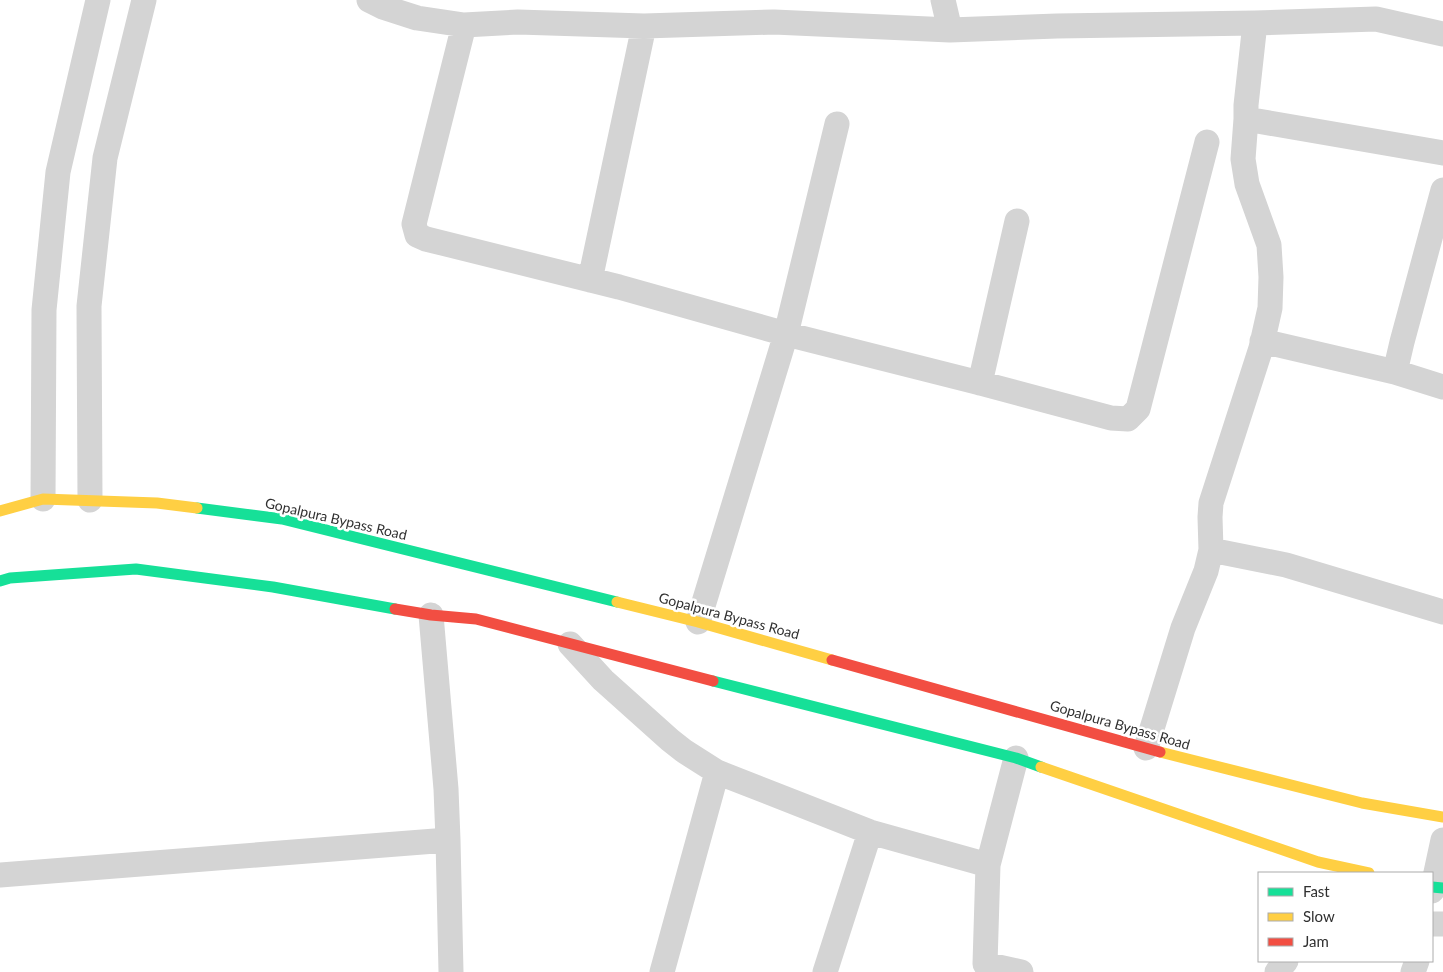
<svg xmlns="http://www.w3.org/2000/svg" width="1443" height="972" font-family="Lato,sans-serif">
<rect width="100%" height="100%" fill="#fff"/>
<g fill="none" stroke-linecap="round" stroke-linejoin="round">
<path stroke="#d4d4d4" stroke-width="25" d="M369 0 383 7 417 18 464 25 518 22 644 26 774 22 950 30 1057 26 1255 23 1376 19 1443 34
M943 0 950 30
M464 25 414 224 417 235 426 239 619 287 786 334 980 383 1111 418 1128 419 1138 409 1207 142
M1246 119 1443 153
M590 280 644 26
M1262 341 1395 372 1443 387
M1395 372 1402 342 1443 190
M980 383 1017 221
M43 499 44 310 58 172 98 0
M90 500 89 306 105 158 144 0
M1211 550 1286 565 1443 612
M431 615 446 789 448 840 451 972
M698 622 786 334 837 124
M570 644 603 680 670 740 684 751 717 772 870 832 988 865
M1146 748 1183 628 1206 571 1211 550 1210 517 1211 503 1261 348 1270 308 1271 277 1269 245 1247 184 1243 159 1246 119V105L1255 23
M1016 758 988 865 985 964 1021 972
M0 875 448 840
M1432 891 1443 840
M1432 924H1443
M662 972 717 772
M825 972 870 832
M1277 972 1286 961
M1413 972 1417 961"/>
<path stroke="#16e098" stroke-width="11" d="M197 508 282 519 617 602
M0 581 10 578 136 569 273 587 395 609
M713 681 1016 758 1041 767
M1432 887 1443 888"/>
<path stroke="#ffcf43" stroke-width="11" d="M0 511 43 499 157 503 197 508
M617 602 698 622 832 660
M1160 752 1362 803 1443 817
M1041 767 1318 862 1369 873"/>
<path stroke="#f24e42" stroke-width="11" d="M395 609 431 615 476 619 713 681
M832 660 1160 752"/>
</g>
<g text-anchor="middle" stroke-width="5" stroke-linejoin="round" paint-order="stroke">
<g font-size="14" fill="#303030" stroke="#fff">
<text transform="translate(336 519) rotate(13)" y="5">Gopalpura Bypass Road</text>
<text transform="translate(729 616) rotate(15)" y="5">Gopalpura Bypass Road</text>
<text transform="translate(1120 725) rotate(16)" y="5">Gopalpura Bypass Road</text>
</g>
</g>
<rect x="1258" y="872" width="175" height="90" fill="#ffffff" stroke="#acacac"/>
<rect x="1268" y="888" width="25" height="8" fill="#16e098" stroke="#acacac"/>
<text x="1303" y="897" font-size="15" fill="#303030">Fast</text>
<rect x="1268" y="913" width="25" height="8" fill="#ffcf43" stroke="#acacac"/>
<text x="1303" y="922" font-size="15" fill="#303030">Slow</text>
<rect x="1268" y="938" width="25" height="8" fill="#f24e42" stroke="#acacac"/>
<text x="1303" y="947" font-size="15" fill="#303030">Jam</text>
</svg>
